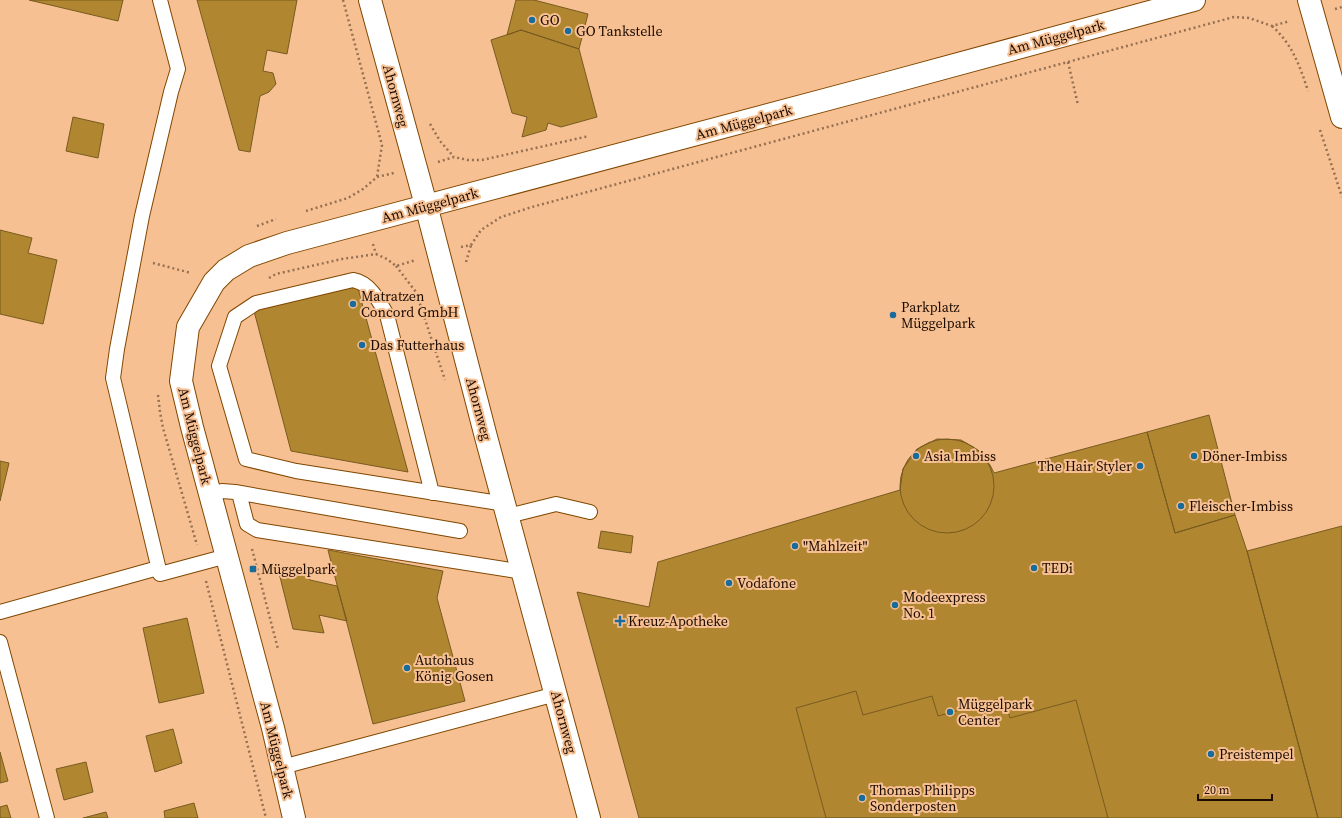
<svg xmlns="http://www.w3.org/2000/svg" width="1342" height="818" font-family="'Source Serif 4',serif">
<rect width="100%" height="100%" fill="#f6c093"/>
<path fill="#b18631" stroke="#795b1f" d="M29 0H123L118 21Z
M197 0H297L287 54 267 50 263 71 273 73 276 84 269 92 260 96 250 152 239 150Z
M516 0H534L588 14 579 49 521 30 507 35Z
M521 30 579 49 597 117 561 127 548 123 546 130 522 137 527 117 512 113 491 40Z
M73 117 104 124 98 158 66 151Z
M0 230 32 238 28 253 57 260 43 324 0 314Z
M356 281 408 472 291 451 254 311Z
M1209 415 1235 515 1175 533 1147 432Z
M1147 432 1175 533 1235 515 1247 551 1318 818H639L577 592 649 607 658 562 900 490 903 469 917 449 937 439 961 440 978 450 990 465 994 473Z
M900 486a47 47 0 1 1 94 0a47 47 0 1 1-94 0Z
M0 461 9 463 0 501Z
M1342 526V818H1318L1247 551Z
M601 531 633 536 631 553 598 548Z
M328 550 443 571 437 598 465 701 373 724Z
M278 569 308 574 310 580 337 586 347 621 319 615 324 633 293 629Z
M187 618 204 693 159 703 143 628Z
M856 691 863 715 932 696 938 716 1004 698 1010 718 1076 700 1108 818H826L796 708Z
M173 729 182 763 155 772 146 736Z
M0 752 8 781 0 783Z
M86 762 93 792 64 800 56 769Z
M194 803 198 818H165L164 811Z
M7 805 11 818H0V807Z
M106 812 108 818H83Z"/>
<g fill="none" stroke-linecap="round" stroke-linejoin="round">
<defs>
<path id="service" d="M160 0 178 69 171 92 142 216 117 349 113 378 160 574 227 556
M239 493 247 524 257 530 523 572
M432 493 387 315C379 301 370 283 353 280L256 303 235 317 219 366 246 459 296 471 505 504
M210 494 222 491 235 492 460 531
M508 516 556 504 590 512
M0 612 158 568
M0 642 47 818
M282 767 556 694"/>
<path id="minor" d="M370 0 426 205 486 437 589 818
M1309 0 1342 117"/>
<path id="secondary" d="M294 818 273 728 192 427 181 381 188 327 214 282 226 270 249 256 287 243 881 85 1194 0"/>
</defs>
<use href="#service" stroke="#814700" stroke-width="16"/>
<use href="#minor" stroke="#814700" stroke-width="24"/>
<use href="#secondary" stroke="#814700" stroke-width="24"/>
<path stroke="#967052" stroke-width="2.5" stroke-dasharray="2 3" stroke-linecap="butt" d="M343 0 382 145 377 177
M1335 9 1342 7
M1272 26C1292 44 1300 66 1308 91
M1068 62 1078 105
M430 124 440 141 454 157
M1320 130 1342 197
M438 162 454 157 468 160H482L589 136
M306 211 348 198 363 189 377 177 394 173
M257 226 276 219
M373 244 376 254
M461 247 471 245 481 230 501 217 532 207 1234 17 1249 18 1272 26 1290 21
M466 262 471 245
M153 263 191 273
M396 266 416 292 445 380
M269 278 276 274 342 259 376 254 387 259 396 266 416 260
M158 395 160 412 163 428 197 545
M252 549 278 649
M206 581 266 818"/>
<use href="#service" stroke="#fff" stroke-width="14"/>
<use href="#minor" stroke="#fff" stroke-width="22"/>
<use href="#secondary" stroke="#fff" stroke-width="22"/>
</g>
<g fill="#196b9c" stroke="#f6c093" stroke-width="1.5">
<circle cx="532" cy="20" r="4"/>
<circle cx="568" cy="31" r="4"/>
<circle cx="353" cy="304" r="4"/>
<circle cx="893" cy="315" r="4"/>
<circle cx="362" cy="345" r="4"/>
<circle cx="916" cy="456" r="4"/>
<circle cx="1194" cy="456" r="4"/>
<circle cx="1140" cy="466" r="4"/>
<circle cx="1181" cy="506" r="4"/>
<circle cx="795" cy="546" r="4"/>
<circle cx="1034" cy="568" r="4"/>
<rect x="249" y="565" width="8" height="8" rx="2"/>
<circle cx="729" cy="583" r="4"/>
<circle cx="895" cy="605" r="4"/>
<path d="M618 615h4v4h4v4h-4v4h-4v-4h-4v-4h4z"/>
<circle cx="407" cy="668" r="4"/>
<circle cx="950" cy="712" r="4"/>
<circle cx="1211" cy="754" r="4"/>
<circle cx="862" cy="798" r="4"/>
</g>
<g text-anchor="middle" stroke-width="4" stroke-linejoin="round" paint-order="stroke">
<g font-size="14" fill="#1e0c00" stroke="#f6c093" text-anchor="start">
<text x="540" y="25">GO</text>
<text x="576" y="36">GO Tankstelle</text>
<text x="361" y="301">Matratzen<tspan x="361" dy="16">Concord GmbH</tspan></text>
<text x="901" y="312">Parkplatz<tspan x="901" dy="16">Müggelpark</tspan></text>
<text x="370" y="350">Das Futterhaus</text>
<text x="924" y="461">Asia Imbiss</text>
<text x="1202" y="461">Döner-Imbiss</text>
<text x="1132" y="471" text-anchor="end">The Hair Styler</text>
<text x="1189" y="511">Fleischer-Imbiss</text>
<text x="803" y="551">"Mahlzeit"</text>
<text x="1042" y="573">TEDi</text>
<text x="261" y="574">Müggelpark</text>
<text x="737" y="588">Vodafone</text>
<text x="903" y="602">Modeexpress<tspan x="903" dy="16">No. 1</tspan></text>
<text x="628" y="626">Kreuz-Apotheke</text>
<text x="415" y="665">Autohaus<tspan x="415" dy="16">König Gosen</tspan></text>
<text x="958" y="709">Müggelpark<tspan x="958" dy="16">Center</tspan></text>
<text x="1219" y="759">Preistempel</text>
<text x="870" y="795">Thomas Philipps<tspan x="870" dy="16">Sonderposten</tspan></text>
</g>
<g font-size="14" fill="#1e0c00" stroke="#f6c093">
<text transform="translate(1056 37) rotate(-15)" y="5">Am Müggelpark</text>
<text transform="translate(396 96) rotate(75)" y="5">Ahornweg</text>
<text transform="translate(744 122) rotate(-15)" y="5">Am Müggelpark</text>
<text transform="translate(430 205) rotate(-15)" y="5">Am Müggelpark</text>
<text transform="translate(479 409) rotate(75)" y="5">Ahornweg</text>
<text transform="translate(195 436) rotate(76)" y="5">Am Müggelpark</text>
<text transform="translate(564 722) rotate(75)" y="5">Ahornweg</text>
<text transform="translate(277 750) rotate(76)" y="5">Am Müggelpark</text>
</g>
</g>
<path d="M1198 794v6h74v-6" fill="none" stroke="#1e0c00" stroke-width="2"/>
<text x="1204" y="794" font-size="12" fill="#1e0c00" stroke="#f6c093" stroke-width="3" paint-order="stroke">20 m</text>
</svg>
